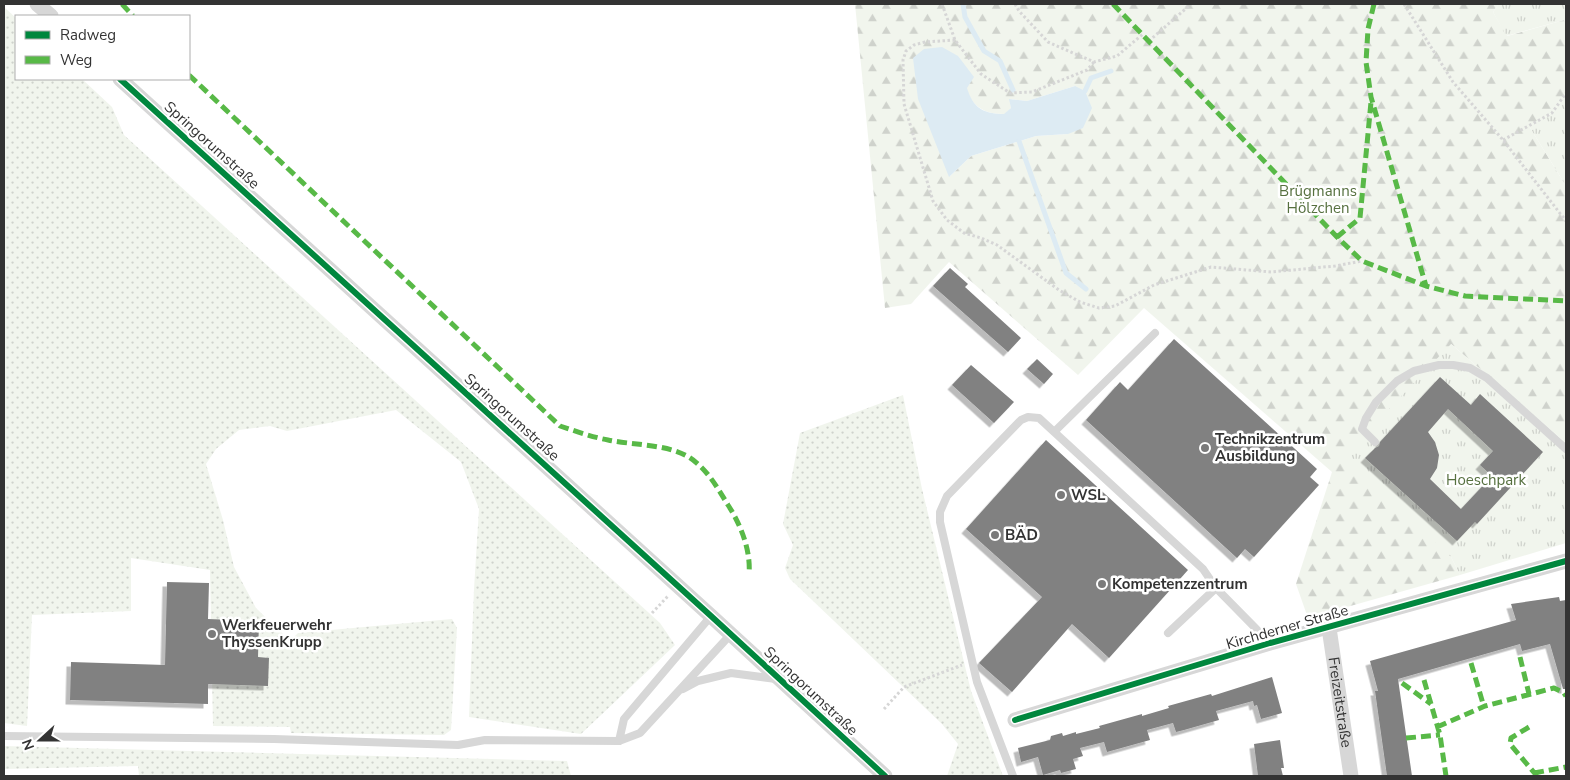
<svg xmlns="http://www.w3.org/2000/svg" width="1570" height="780" font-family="'Nunito Sans',sans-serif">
<defs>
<pattern id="grass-dots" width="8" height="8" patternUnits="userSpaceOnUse" patternTransform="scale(1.25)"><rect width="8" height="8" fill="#f1f5ed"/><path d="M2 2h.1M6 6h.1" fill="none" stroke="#cfd2cc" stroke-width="1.8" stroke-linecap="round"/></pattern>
<pattern id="forest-firs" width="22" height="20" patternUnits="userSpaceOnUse" patternTransform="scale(1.25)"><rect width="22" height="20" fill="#f1f5ed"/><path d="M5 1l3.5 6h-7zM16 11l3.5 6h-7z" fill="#cfd2cc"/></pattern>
<pattern id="park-tufts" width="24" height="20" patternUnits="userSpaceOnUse" patternTransform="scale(1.25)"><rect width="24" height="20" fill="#f1f5ed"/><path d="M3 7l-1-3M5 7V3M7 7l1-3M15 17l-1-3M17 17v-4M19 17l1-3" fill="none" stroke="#cfd2cc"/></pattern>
<filter id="shadow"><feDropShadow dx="-4.5" dy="4.5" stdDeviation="0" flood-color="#0004"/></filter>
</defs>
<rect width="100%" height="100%" fill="#fff"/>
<path fill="url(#grass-dots)" d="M4 7 16 18V79H82L112 107 124 135 660 623 675 645 581 734 469 717 474 589 479 509 461 462 396 410 287 431 270 426 239 430 216 449 206 464 223 520 234 567 256 608 290 641 298 633 452 619 457 628 451 730 444 735 291 733 290 727 213 726 210 570 131 558V611L32 615 27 726 4 723Z
M903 395 922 489 971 691 1003 776H947L958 744 942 724 790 579 785 568 793 545 783 524 800 433Z
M4 746 567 761 571 776H139L138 766 4 769Z"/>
<path fill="url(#forest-firs)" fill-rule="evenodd" d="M855 4H1499L1493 12 1507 36 1564 20 1566 23V93L1552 113 1529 126 1566 186V443L1451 344V557L1460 575 1308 618 1296 584 1332 472 1144 308 1078 375 949 262 911 304 885 308ZM958 56C966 86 966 115 1005 114L1011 108 1010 99 1027 101 1075 86 1068 134 1036 136 971 156 950 176Z"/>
<path fill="url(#park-tufts)" d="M1499 4H1566V23L1564 20 1506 36 1493 12Z
M1566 93V186L1529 126 1552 113Z
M1451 344 1566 443V543L1460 575 1451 557 1344 456Z"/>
<path fill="#ddebf3" d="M942 47 958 56 974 77 967 88C973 108 984 114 1004 114L1011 108 1009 99 1027 101 1075 86 1085 91 1092 108 1083 128 1068 134 1036 136 971 156 949 177 918 99 913 58 924 49Z"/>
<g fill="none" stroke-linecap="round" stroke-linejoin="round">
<path stroke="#ddebf3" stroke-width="5" d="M963 4 965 17 984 51 1000 61 1013 90
M1085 91 1091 78 1111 71
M1019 141 1066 273 1086 289"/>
</g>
<path fill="#818181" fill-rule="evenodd" filter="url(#shadow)" d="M950 268 968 284 965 287 1021 338 1008 352 933 286Z
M1174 339 1317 469 1310 477 1319 485 1254 557 1245 549 1237 558 1086 420 1120 382 1128 390Z
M1037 359 1053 374 1044 384 1027 369Z
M971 365 1014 402 994 423 952 385Z
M1440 377 1471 405 1480 394 1543 452 1477 524 1475 522 1457 541 1365 458 1375 448 1379 446 1380 442ZM1448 409 1493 451 1480 465 1492 476 1461 509 1430 479 1437 468 1439 455 1435 442 1428 432Z
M1046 440 1188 570 1109 658 1072 624 1012 692 979 663 1042 597 966 529Z
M167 582 209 583 208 619 259 621 258 657 269 658 268 686 208 684V704L70 700 71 662 165 665Z
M1559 597 1560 601 1566 600V689H1563L1550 644 1522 651 1520 644 1398 679 1412 776H1387L1375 691H1378L1370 661 1516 620 1511 604Z
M1272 677 1282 713 1261 719 1257 705 1254 706 1253 701 1216 711 1219 720 1184 730 1176 732 1173 723 1147 730 1150 740 1107 752 1104 742 1080 748 1083 756 1073 759 1076 769 1061 773 1060 770 1043 775 1038 757 1021 762 1018 748 1050 740 1051 736 1062 733 1063 736 1076 732V734L1100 728 1099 726 1142 714V716L1169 708 1168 706 1211 694 1212 696Z
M1280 740 1284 768H1281L1283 776H1258L1254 744Z"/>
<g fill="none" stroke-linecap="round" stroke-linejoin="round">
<path stroke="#d6d6d6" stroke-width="3" stroke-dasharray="2.5 2.5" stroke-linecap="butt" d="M942 4 955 40 981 74 1010 93 1032 92 1087 70 1094 62
M1015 4 1019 11 1048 42 1094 62 1117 56 1143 34
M1404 4 1453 82 1503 140 1566 221
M955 40 925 42 914 45 906 51 903 60 904 104 933 201 947 220 964 233 981 238 997 245 1059 290 1080 302 1099 308 1115 306 1154 285 1211 267 1271 272 1335 266 1362 261
M1149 41 1191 4
M1503 140 1552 113 1566 93
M652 613 669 595
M884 709 904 687 962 665"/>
<path stroke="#d7d7d7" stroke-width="8" d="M1054 432 1155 333
M1375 442 1362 429 1366 418 1376 402 1397 381 1414 371 1439 365H1453L1470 368 1487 378 1566 449
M1168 633 1216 588
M683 689 698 681 731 673 776 679
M4 736 274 739 458 745 485 740 619 741 640 733 731 634
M619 741 624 719 711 616
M1013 776 977 682 940 522V512L947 496 1021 420 1028 417 1039 418 1203 569 1216 588 1270 643"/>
<g stroke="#d7d7d7" stroke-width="15">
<path d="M37 4 51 16"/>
<path d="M120 79 711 616 885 776"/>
<path id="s1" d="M1329 628 1351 776"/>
<path d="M1015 720 1270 643 1566 561"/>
</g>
<path stroke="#58b947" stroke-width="5" stroke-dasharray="10 5" stroke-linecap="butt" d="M122 4 133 16
M1113 4 1337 237 1362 261 1426 286 1465 296 1566 301
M1374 4 1368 29 1366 62 1371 97 1426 286
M189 75 560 426C575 431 592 437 608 440 632 445 665 444 687 456 706 467 717 487 728 505 741 525 751 551 749 574
M1337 237 1360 218 1371 102
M1520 657 1529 694
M1471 663 1484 707
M1424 680 1440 735 1446 776
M1402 683 1431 704
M1437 727 1485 706 1554 688 1564 693 1566 696
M1529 727 1511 738 1510 744 1537 776
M1406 738 1440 735
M1534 773 1566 767"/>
<defs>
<path id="cycleway" d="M120 79 711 616 885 776
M1015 720 1270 643 1566 561"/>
</defs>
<use href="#cycleway" stroke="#fff" stroke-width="9"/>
<use href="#cycleway" stroke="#00873e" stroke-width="6"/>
</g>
<g fill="#7a7a7a" stroke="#fff" stroke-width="2">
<circle cx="1205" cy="448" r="5"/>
<circle cx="1061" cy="495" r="5"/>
<circle cx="995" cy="535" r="5"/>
<circle cx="1102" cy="584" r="5"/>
<circle cx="212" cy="634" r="5"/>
</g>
<g text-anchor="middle" stroke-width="5" stroke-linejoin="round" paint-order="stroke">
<g font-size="15" fill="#333" stroke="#fff">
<text transform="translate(212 145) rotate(42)" y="5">Springorumstraße</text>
<text transform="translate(512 417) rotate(42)" y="5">Springorumstraße</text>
<text transform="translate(1287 627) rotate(-16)" y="5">Kirchderner Straße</text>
<text transform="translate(811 691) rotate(43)" y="5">Springorumstraße</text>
<text dy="5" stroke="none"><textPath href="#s1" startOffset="75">Freizeitstraße</textPath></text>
</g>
<g font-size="15" fill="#56703f" stroke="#fff">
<text x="1318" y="196">Brügmanns<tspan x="1318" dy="17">Hölzchen</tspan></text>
<text x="1486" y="485">Hoeschpark</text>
</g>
<g font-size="15" font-weight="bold" fill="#333" stroke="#fff" text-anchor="start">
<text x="1215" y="444">Technikzentrum<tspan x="1215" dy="17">Ausbildung</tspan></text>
<text x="1071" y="500">WSL</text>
<text x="1005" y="540">BÄD</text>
<text x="1112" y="589">Kompetenzzentrum</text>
<text x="222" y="630">Werkfeuerwehr<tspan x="222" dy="17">ThyssenKrupp</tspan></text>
</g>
</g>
<rect width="1570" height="780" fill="none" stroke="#333333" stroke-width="10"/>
<rect x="15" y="15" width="175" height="65" fill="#ffffff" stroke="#adadad"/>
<rect x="25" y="31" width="25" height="8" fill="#00873e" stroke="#adadad"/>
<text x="60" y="40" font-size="15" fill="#333333">Radweg</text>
<rect x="25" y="56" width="25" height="8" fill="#58b947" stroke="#adadad"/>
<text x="60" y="65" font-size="15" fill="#333333">Weg</text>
<g transform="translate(40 740) rotate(249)" stroke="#ffffff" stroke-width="4" paint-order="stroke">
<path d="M0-4L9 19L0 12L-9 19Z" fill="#333333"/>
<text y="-8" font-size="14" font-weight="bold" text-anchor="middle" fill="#333333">N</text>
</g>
</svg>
